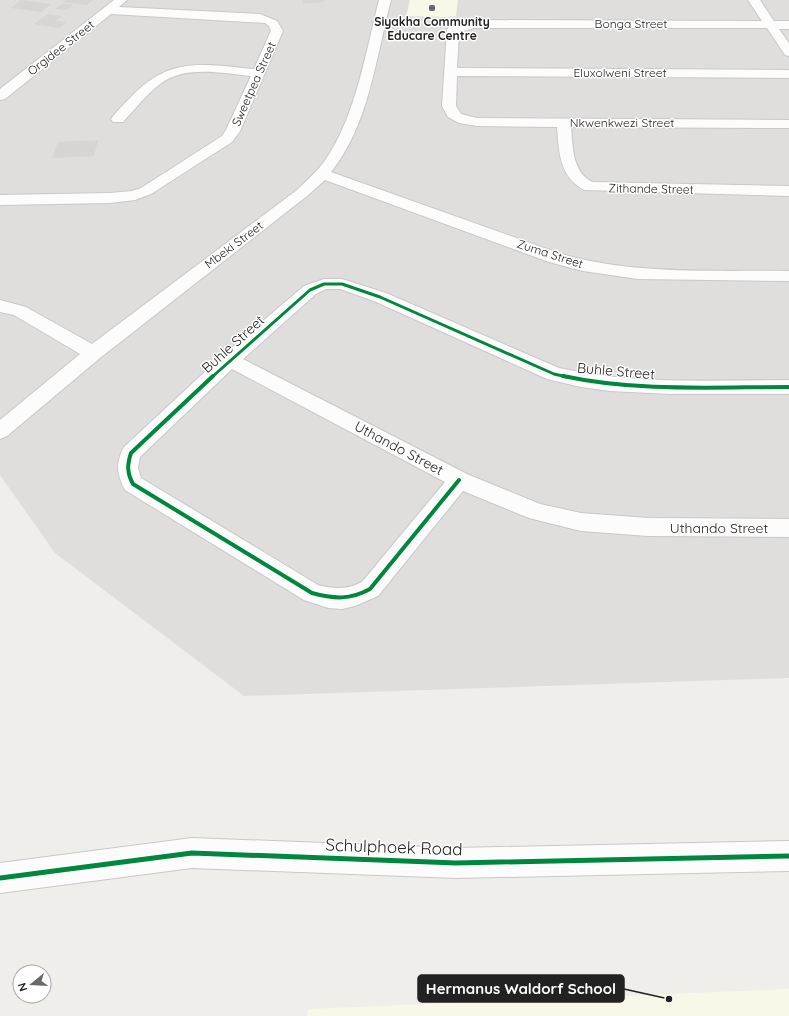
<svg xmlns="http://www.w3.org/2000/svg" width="789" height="1016" font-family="Quicksand,sans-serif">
<rect width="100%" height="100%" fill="#f0eeeb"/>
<path fill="#dfdedc" d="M0 0H789V678L244 696 55 553 0 475Z"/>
<path fill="#f8f7e8" d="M410 0H458L456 16 445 17 406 16Z
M789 989V1016H307L308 1009Z"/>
<path fill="#d7d4d2" d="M21 0 51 4 41 12 11 8Z
M66 0H93L87 5 63 2Z
M303 0H324V2L312 3H302Z
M62 4 73 5 66 10 55 9Z
M48 14 62 16 55 21 66 22 59 28 34 24Z
M98 140 94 156 52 158 58 142Z"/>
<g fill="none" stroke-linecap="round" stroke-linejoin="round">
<defs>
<path id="minor" d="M114 0H127L119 7 260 14 277 21 283 31 240 131 232 142 151 194 135 200 110 203 0 205V195L110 193 132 191 141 188 222 136 226 130 251 76C221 73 185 65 160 84 146 95 135 109 123 122H113L111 119C116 112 123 105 130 98 169 56 202 64 254 69L271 31 269 26 265 23 111 14 5 99 0 100V89Z
M379 0H391C376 57 369 125 331 172L561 254C635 275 713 270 789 271V281L638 279 583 271 549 262 325 180 307 196 100 358 7 436 0 439V420L80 354 14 315 0 312V300L26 307 92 344 297 190C307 180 318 171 326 159 356 115 366 51 379 0Z
M748 0H760L774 21H789V29H779L789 43V56L785 55 767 28H474L459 32 457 68 789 70V78L457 76 456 106 461 114 477 118 789 120V128L571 127C573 148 572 171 592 182L789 186V196L584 190C559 176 559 152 557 127L477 126 459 123 448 117 442 106 447 30 449 27 473 20 762 21Z
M324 279H342L386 293 559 368C634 385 712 380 789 380V394H670L610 391 581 387 547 379 374 301 340 289H326L316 294 243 359 467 474 540 504 581 513 648 518 789 519V537L648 536 581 531 529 518 463 491 378 596 355 606 342 609 328 608 304 600 125 490C117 474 115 464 124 447L223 355 304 286ZM232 369 445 482 362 582C347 590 334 589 318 585L141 478 138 468 140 457Z
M192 838 456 848 789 841V871L456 878 192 868 0 893V863Z"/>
</defs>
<use href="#minor" stroke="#c9c8c7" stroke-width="2"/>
<use href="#minor" fill="#fdfcfc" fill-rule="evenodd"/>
<defs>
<path id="cycleway-far2" d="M212 377 310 290 324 284H342L380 297 554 374 567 377"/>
<path id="cycleway-far1" d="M213 376 131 453C127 465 127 473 133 484L312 593C334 599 350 600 370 589L459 480
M563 376C637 392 714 387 789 387"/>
<path id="cycleway" d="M0 878 192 853 456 863 789 856"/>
</defs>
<use href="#cycleway-far2" stroke="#fff" stroke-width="5"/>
<use href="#cycleway-far1" stroke="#fff" stroke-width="6"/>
<use href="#cycleway" stroke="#fff" stroke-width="8"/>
<use href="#cycleway-far2" stroke="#00873e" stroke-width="3"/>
<use href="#cycleway-far1" stroke="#00873e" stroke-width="4"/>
<use href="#cycleway" stroke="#00873e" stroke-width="5"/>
</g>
<circle fill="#6a6968" stroke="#fff" stroke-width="1.5" cx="432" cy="8" r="4"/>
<g text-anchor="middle" stroke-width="3" stroke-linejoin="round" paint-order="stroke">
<g font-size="12" font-weight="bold" fill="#222" stroke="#fff">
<text x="432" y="26">Siyakha Community<tspan x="432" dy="14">Educare Centre</tspan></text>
</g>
<g font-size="12" fill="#222" stroke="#fff">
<text x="631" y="28">Bonga Street</text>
<text transform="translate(61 48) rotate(-38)" y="4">Orgidee Street</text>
<text x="620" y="77">Eluxolweni Street</text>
<text transform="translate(254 84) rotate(-66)" y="4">Sweetpea Street</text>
<text x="622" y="127">Nkwenkwezi Street</text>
<text transform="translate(651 189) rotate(1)" y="4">Zithande Street</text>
<text transform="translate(234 245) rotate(-37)" y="4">Mbeki Street</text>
<text transform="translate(550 254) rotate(18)" y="4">Zuma Street</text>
</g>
<g font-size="14" fill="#222" stroke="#fff">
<text transform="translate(233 344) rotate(-42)" y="5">Buhle Street</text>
<text transform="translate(616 371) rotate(5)" y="5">Buhle Street</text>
<text transform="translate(399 448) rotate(28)" y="5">Uthando Street</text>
<text x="719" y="533">Uthando Street</text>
</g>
<g font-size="17" fill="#222" stroke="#fff">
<text transform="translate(394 847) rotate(2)" y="6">Schulphoek Road</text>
</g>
</g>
<path fill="none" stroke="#222" stroke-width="1.5" d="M669 999L624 989"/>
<circle fill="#222" stroke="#fff" stroke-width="1.5" cx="669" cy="999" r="4"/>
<rect fill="#222" stroke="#222" stroke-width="1.5" x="418" y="975" width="206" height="27" rx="4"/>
<g font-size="15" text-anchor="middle" font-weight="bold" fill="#fff">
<text x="521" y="994">Hermanus Waldorf School</text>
</g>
<g transform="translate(32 984) rotate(252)"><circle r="19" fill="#ffffff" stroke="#a7a7a7"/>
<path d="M0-3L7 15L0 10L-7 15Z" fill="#6a6968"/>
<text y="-6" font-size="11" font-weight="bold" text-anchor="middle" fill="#222222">N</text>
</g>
</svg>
